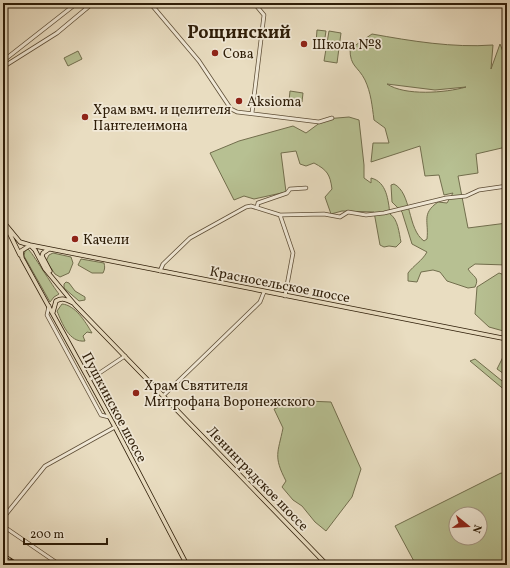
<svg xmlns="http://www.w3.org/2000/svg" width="510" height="568" font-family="Vollkorn,serif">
<rect width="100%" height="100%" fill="#e9ddc1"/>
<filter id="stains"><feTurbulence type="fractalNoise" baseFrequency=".005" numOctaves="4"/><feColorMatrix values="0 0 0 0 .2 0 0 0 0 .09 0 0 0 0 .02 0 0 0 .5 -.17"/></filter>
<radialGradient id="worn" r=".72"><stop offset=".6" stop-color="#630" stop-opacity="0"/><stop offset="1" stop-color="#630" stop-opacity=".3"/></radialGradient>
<path fill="#b7c092" stroke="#726e4d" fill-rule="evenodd" d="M317 30 326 31 324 44 316 43Z
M329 31 341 33 337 63 324 61Z
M372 34C411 41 453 48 493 45L491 69 500 44 507 62V149L506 147 476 154 478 173 458 176 468 228 507 223V265L475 264 468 269C473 277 480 277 475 287L468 288 447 281 440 272 433 270 421 272 417 282 408 281V273C414 265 422 261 427 252L412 244 402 212 392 202 391 185 394 184C412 193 407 229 424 241L427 239C429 221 421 214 438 202L447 203 453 193 444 195 439 175 425 176 420 146 371 162 373 143H389L385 128 374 120C372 105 371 93 365 80 358 66 350 67 350 49ZM387 84 435 90 466 87C445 93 405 96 387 84Z
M78 51 82 59 68 66 64 58Z
M290 91 303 93 302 102 289 101Z
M349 117 359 120 364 165V178L371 183V178C387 182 388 200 390 214 398 219 399 233 401 242L396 247 389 246 384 247 380 245 374 212 342 211 331 214 325 197 332 189C330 174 327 170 314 163L306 166 300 164 296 151 281 153 286 192 254 199 244 196 234 200 210 153 239 141 293 126 306 133 325 119Z
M28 249C32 252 53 287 59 294L54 297 50 302 24 256 25 251Z
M53 253 71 257 73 263 69 273 60 277 55 274 46 261 49 255Z
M81 259 104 263C105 267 105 269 103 273H92L78 265Z
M499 273 507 276V332L489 327 475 314 477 287Z
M66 282 69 283 75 291 85 297V300L79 301 64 288V284Z
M62 304C75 305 85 321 92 333L87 332 83 336 85 341C69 343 62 323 57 311Z
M507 349V376L497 369Z
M475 359 507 385V392L470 361Z
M301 398 306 401 331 402 361 469 352 497 326 531 315 522 302 506 293 500 282 487 286 481C273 456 278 453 283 428L274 409Z
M501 473 507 474V565H416L395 526ZM456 514H480V538H456Z"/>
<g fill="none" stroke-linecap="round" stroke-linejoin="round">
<defs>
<path id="minor" d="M82 3 86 9
M150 3 199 61 231 109 237 112 319 122 332 118
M3 61 77 3
M3 67 57 33 93 3
M252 113 264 15 254 3
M257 207 258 203 287 193 290 189 306 188
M280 215 324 214 340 217 348 212 366 215 384 213 446 198 466 196 479 190 507 186
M160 271 163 264 190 238 246 207 251 206 280 215 293 253 285 296
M49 306 47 315 101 415 109 417
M89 380 125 356
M164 395 260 302 264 292
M3 518 45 466 115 427
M3 526 60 565"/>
<path id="major" d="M3 220 20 255
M6 225 20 242 30 245 507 339
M29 246 21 251 22 258 115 427 187 565
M31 246 35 250 45 269 75 305 327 565
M49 249 43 253 42 256 50 271
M53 312 56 301C63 297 67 300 73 303"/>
</defs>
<use href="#minor" stroke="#5d4d36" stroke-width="4.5"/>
<use href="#major" stroke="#2e1d08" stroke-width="5"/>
<use href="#minor" stroke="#f1e9d7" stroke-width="3"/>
<use href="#major" stroke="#e9ddc1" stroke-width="3.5"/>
<defs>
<path id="rail" d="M3 554 20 565"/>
</defs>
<use href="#rail" stroke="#2e1d08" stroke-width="2.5"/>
<use href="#rail" stroke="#f1e9d7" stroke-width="1" stroke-dasharray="3" stroke-linecap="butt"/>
</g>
<g fill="#8f2418" stroke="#f1e9d7" stroke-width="1.5">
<circle cx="304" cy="44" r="4"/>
<circle cx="215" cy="53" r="4"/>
<circle cx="239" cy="101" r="4"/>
<circle cx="85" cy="117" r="4"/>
<circle cx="75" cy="239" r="4"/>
<circle cx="136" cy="393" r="4"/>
</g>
<g text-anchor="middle" stroke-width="3.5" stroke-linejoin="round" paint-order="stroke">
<g font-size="14" fill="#2e1d08" stroke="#f1e9d7" text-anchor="start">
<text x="312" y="49">Школа №8</text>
<text x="223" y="58">Сова</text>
<text x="247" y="106">Aksioma</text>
<text x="93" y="114">Храм вмч. и целителя<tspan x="93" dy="16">Пантелеимона</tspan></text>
<text x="83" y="244">Качели</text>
<text x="144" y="390">Храм Святителя<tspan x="144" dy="16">Митрофана Воронежского</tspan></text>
</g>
<g font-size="14" fill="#2e1d08" stroke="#f1e9d7">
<text transform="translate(280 284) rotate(11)" y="5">Красносельское шоссе</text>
<text transform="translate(115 407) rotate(62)" y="5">Пушкинское шоссе</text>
<text transform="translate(258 478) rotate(46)" y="5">Ленинградское шоссе</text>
</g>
<g font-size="18" font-weight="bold" fill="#2e1d08" stroke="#f1e9d7">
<text x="239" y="38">Рощинский</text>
</g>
</g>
<rect width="510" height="568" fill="none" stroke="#e9ddc1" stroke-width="16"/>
<rect x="4" y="4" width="502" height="560" fill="none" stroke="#2e1d08" stroke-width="2"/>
<rect x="8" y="8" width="494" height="552" fill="none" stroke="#2e1d08"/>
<g transform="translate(468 526) rotate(108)"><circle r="19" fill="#f1e9d7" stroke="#a39784"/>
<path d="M0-3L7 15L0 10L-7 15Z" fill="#8f2418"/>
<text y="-6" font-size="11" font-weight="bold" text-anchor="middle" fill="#2e1d08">N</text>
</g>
<path d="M24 538v6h83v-6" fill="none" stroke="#2e1d08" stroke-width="2"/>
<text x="30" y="538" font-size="12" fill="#2e1d08" stroke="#f1e9d7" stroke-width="3" paint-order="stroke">200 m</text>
<rect width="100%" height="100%" filter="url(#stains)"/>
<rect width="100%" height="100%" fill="url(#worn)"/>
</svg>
